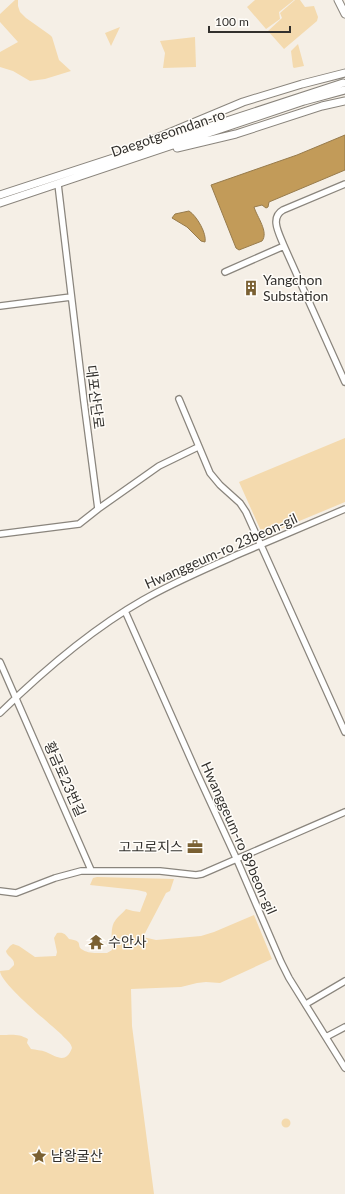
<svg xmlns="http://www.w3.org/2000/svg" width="345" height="1194" font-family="Lato,'Noto Sans KR',sans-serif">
<rect width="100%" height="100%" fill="#f5efe6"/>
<path fill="#f4daae" d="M15 0H18V6L20 12 26 18 50 35 52 37 59 60 71 71 45 79 30 81 13 71 0 67V52L18 42 0 22V14Z
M255 0H294L279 12 280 19 266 29 247 7Z
M295 0H300L305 7 314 6 318 17 317 21 284 49 268 31 282 18 280 13Z
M120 27 111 46 105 33Z
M195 37 196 67 163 68 165 53 160 41Z
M298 44 304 66 294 68 293 67 291 51Z
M345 438V502L273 532 264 533 261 531 239 482Z
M97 877 174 879 170 891 166 893 143 937 156 940 201 936 214 932 254 915 272 959 220 983 206 982 197 983 181 987 131 989 132 1026 154 1194H0V1035C11 1035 18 1033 28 1039L27 1043 31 1049C36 1050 41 1050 46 1052 57 1057 66 1064 72 1048 71 1042 65 1039 61 1034 49 1023 0 983 0 971L9 970 14 965C15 958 7 957 6 951L10 946 13 944 19 946 35 957 56 956 57 952 54 938 57 933C64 932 65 934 69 939 85 941 75 946 83 950 89 954 100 953 107 953L112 950C112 942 110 927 115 921 117 917 123 913 126 909L133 911 140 912 147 894 146 892 137 890 90 885 93 878Z
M281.5 1123a4.5 4.5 0 1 1 9 0a4.5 4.5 0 1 1-9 0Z"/>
<path fill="#c29b59" stroke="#977b4c" d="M345 135V170L269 202 268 207 266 208 262 205 254 207C257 217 269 232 262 241L239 250 236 248 211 185 297 155Z
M189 211C197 216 207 234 205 242L201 241 187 227 172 218 175 214Z"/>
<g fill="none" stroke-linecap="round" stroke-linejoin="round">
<defs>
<path id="minor" d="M345 184 283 210C269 218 280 235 284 246L345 382
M225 272 284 246
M0 306 71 297
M179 399 210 473 220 485 240 503 246 512 345 732
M98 509 159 466 198 447
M0 534 79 524 98 509 84 402 58 184
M125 611 196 771 237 860 281 962 289 978 345 1068
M0 662 91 870
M0 713C42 672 92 629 143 600 174 582 206 569 239 554 274 539 310 524 345 509
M0 891 16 893 55 878 81 871H160L196 875 202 874 345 812
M306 1004 345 981
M326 1037 345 1027"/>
<path id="major" d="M338 0 345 14
M140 145 243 102 302 84 345 73
M177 148 236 134 322 106 345 101
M0 195 343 83
M0 203 304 101 345 90"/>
</defs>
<use href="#minor" stroke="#8a857d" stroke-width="8"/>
<use href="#major" stroke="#8a857d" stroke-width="9"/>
<use href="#minor" stroke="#fff" stroke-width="5.5"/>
<use href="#major" stroke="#fff" stroke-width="7"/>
</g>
<defs>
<symbol id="building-bare" viewBox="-9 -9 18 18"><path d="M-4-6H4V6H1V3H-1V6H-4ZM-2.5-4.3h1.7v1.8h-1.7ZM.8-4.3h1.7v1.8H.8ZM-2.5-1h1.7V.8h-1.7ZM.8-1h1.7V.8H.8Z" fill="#7a6032" stroke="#fffdf9" stroke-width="2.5" paint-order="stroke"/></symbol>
<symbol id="office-bare" viewBox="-9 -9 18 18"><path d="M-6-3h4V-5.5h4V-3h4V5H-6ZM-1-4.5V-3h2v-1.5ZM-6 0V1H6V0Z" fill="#7a6032" stroke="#fffdf9" stroke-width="2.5" paint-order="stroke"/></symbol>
<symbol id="temple-bare" viewBox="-9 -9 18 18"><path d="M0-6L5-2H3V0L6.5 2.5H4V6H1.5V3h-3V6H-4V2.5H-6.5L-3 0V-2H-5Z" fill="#7a6032" stroke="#fffdf9" stroke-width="2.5" paint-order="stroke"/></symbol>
<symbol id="sight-bare" viewBox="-9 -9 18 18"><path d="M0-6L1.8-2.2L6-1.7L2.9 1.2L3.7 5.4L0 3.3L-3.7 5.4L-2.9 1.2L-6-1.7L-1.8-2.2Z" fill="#7a6032" stroke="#fffdf9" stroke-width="2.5" paint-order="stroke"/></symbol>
</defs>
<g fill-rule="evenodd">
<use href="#building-bare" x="240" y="277" width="22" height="22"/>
<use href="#office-bare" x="184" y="836" width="22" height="22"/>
<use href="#temple-bare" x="85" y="931" width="22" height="22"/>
<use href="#sight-bare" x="28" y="1145" width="22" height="22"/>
</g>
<g text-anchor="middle" stroke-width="3" stroke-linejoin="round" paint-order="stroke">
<g font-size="14" fill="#32302d" stroke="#fffdf9">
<text transform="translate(168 133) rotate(-19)" y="5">Daegotgeomdan-ro</text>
<text transform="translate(95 397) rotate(83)" y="5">대포산단로</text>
<text transform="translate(221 551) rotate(-24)" y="5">Hwanggeum-ro 23beon-gil</text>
<text transform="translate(65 779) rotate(66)" y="5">황금로23번길</text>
<text transform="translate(239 838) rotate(66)" y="5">Hwanggeum-ro 89beon-gil</text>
</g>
<g font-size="14" fill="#32302d" stroke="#fffdf9" text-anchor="start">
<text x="263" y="285">Yangchon<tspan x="263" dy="16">Substation</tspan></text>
<text x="183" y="852" text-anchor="end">고고로지스</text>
<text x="108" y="947">수안사</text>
<text x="51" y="1161">남왕굴산</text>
</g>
</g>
<path d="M209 26v6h81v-6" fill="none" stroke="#32302d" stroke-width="2"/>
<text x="215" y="26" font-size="12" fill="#32302d" stroke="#fffdf9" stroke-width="3" paint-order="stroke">100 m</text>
</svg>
